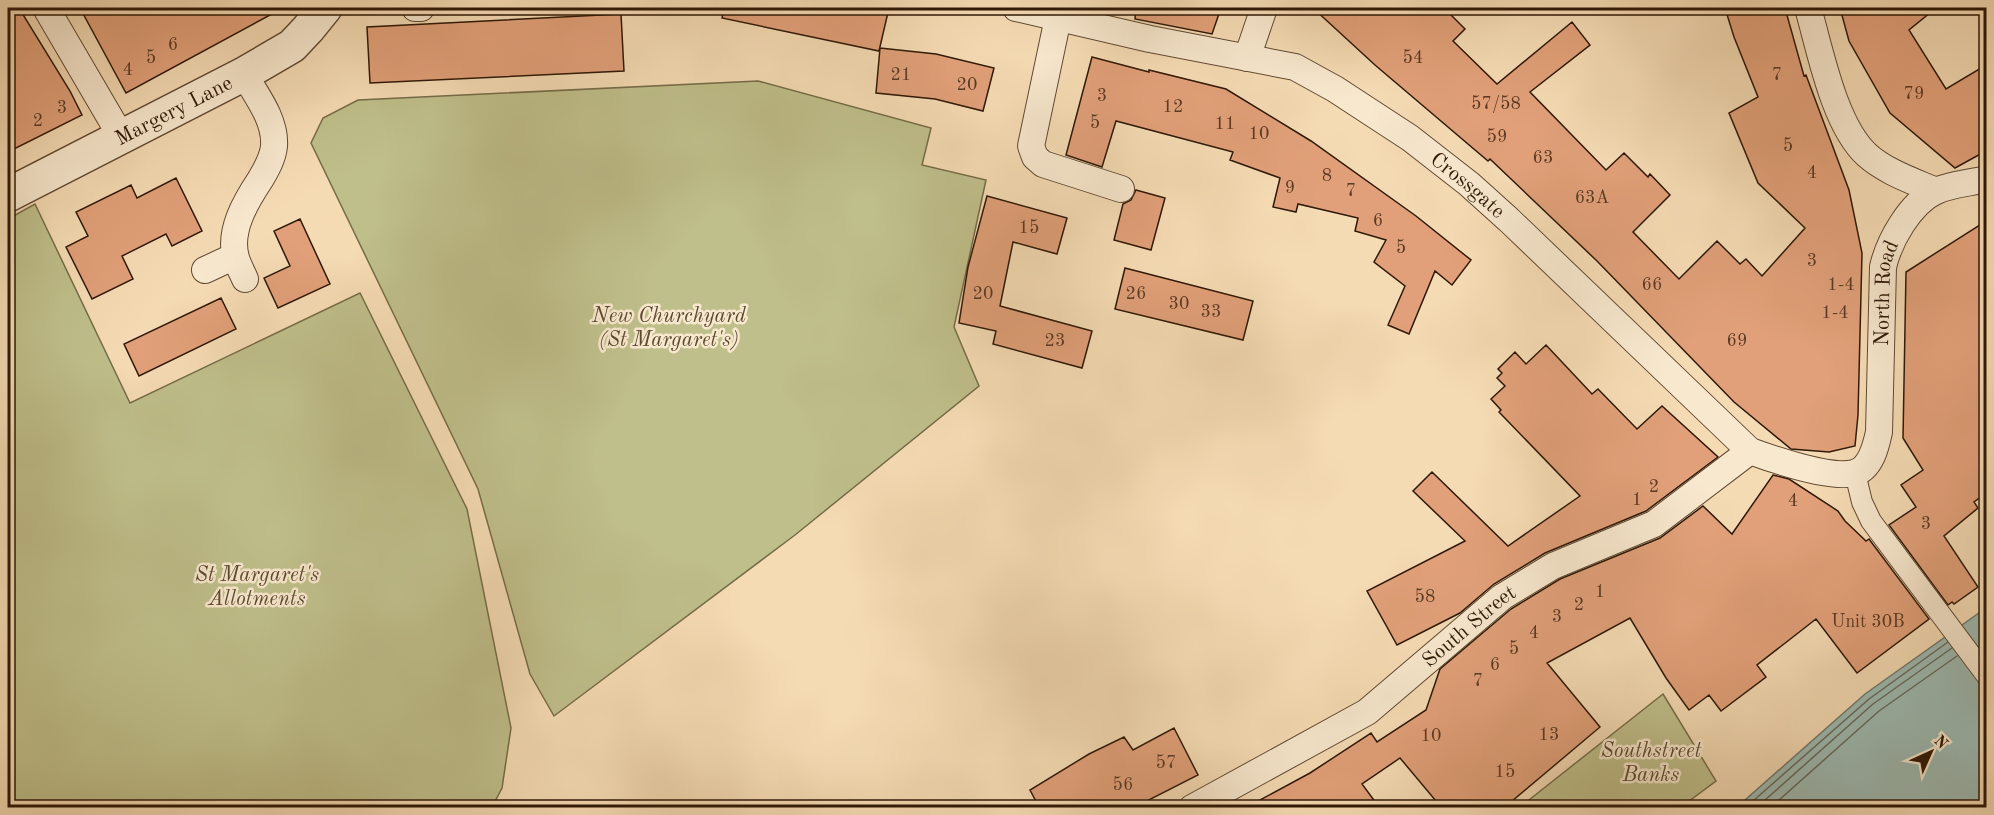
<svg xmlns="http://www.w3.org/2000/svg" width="1994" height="815" font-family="'Old Standard TT',serif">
<rect width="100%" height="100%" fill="#f5dbb4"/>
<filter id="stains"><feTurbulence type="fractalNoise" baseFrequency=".00333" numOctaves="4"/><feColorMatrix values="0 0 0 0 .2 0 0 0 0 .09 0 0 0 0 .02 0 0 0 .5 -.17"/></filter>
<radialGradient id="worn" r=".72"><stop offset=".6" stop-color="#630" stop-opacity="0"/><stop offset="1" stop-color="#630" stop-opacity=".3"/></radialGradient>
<path fill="#bfbf8b" stroke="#766c48" stroke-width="1.5" d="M758 81 931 128 922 165 986 180 954 327 979 386 795 535 554 716 530 674 478 489 311 143 323 118 358 100Z
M35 204 130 403 360 293 467 509 511 728 502 788 492 807H8V219Z
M1663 694 1716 781 1681 807H1520Z"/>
<path fill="#9dbab2" stroke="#71796d" stroke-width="1.5" d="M1986 608V807L1736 808 1865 694Z"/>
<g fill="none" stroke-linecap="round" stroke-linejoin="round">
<path stroke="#66695c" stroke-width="1.5" d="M1745 808 1869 699 1948 642
M1756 808 1873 704 1952 648
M1770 808 1879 711 1957 656"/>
</g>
<path fill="#e1a079" stroke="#2e1806" stroke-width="1.5" d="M8 8H19L70 91 82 115 14 149 8 136Z
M80 8H283L126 93Z
M724 8H889L879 51 722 18Z
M1136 8H1221L1212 34 1135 19Z
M1313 8H1444L1465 29 1453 41 1497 84 1572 22 1590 45 1530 92 1606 170 1624 153 1648 177 1650 174 1670 195 1633 232 1679 279 1717 241 1740 264 1746 259 1762 276 1805 228 1758 183 1729 113 1758 97 1734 37 1725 8H1785L1804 76 1806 75 1849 190 1862 253 1858 415 1855 446 1829 452 1791 449 1734 402 1597 261 1490 159 1488 161 1375 65Z
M1840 8H1936L1909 30 1946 89 1986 65V151L1955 168 1890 113 1849 41Z
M621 14 624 71 370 83 367 27Z
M880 48 936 54 994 68 983 111 935 99 876 93Z
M1092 57 1149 72V70L1226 89 1311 141 1416 216 1471 260 1452 285 1435 271 1409 334 1388 325 1405 286 1374 262 1386 240 1355 231 1358 218 1298 204 1296 212 1273 207 1280 178 1230 160 1233 152 1116 121 1102 167 1066 155Z
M176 178 202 231 172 246 166 234 122 256 133 279 92 299 66 247 88 236 76 212 131 185 137 198Z
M1136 190 1165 198 1151 250 1114 240 1123 204 1131 200Z
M987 196 1067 218 1057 254 1013 242 1000 306 1092 331 1082 368 993 344 996 331 959 323 968 267Z
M300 219 330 284 278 308 264 278 290 266 274 231Z
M1986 221V493L1974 502 1978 508 1944 536 1978 587 1954 604 1952 602 1948 605 1889 525 1916 507 1901 485 1923 470 1903 438 1906 272Z
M1125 268 1253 301 1243 340 1115 309Z
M221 298 236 329 139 376 124 344Z
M1546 345 1592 394 1598 389 1637 429 1662 406 1718 457 1646 511 1545 553 1494 584 1460 613 1397 645 1367 591 1465 541 1413 491 1432 472 1508 546 1580 496 1499 412 1501 410 1491 399 1505 386 1497 378 1502 373 1498 369 1515 352 1526 364Z
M1773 475 1789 479 1838 511 1845 521 1866 541 1869 539 1929 619 1857 673 1816 619 1757 665 1766 677 1721 711 1709 695 1689 710 1666 678 1630 618 1547 663 1600 727 1505 807H1441L1400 758 1362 784 1379 807H1247L1310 773 1371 733 1377 742 1426 710 1440 669 1511 609 1560 579 1660 538 1703 506 1732 534Z
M1174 728 1198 775 1135 807H1039L1030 790 1089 754 1124 737 1133 750Z"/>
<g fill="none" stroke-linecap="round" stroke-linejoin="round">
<defs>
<path id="pedestrian" d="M1855 473 1862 502 1871 521 1986 675"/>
<g id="minor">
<path d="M46 8 122 138"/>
<path d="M415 8H421"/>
<path id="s1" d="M1016 8 1150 39 1295 67 1335 89 1410 138 1469 184 1509 220 1750 451C1772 459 1831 479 1854 473 1871 469 1876 446 1879 432L1883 267C1889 241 1910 203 1936 191 1951 184 1971 183 1986 179"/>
<path d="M1808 8C1820 50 1834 125 1867 155 1886 172 1913 181 1936 191"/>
<path d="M1058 18 1031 146 1035 157 1043 164 1121 189"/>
<path d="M1247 58 1264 8"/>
<path d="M244 74C256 95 276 120 274 146 273 158 266 170 260 180 246 201 228 231 236 258 238 265 242 272 245 279"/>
<path d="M205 270 235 256"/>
<path id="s2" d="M1192 808 1367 712 1502 597 1553 566 1654 524 1750 451"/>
</g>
<g id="tertiary">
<path id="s3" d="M8 195 244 74 292 46 308 29 325 8"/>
</g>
</defs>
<use href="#pedestrian" stroke="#604932" stroke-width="22"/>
<use href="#minor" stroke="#604932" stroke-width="28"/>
<use href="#tertiary" stroke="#604932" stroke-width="36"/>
<use href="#pedestrian" stroke="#f8e8ce" stroke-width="20"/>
<use href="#minor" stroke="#f8e8ce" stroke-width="26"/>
<use href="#tertiary" stroke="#f8e8ce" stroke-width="33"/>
</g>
<g text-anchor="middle" stroke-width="5" stroke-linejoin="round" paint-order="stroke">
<g font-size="18" fill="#5b3a23">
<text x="173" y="50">6</text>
<text x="151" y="63">5</text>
<text x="1413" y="63">54</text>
<text x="128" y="75">4</text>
<text x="901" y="80">21</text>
<text x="1777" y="80">7</text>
<text x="967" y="90">20</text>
<text x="1914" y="99">79</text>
<text x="1102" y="101">3</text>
<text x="1496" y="109">57/58</text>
<text x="1173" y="112">12</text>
<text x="62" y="113">3</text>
<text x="38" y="126">2</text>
<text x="1095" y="128">5</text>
<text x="1225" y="129">11</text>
<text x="1259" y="139">10</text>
<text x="1497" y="142">59</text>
<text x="1788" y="151">5</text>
<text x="1543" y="163">63</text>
<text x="1812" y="178">4</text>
<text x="1327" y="181">8</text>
<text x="1290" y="193">9</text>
<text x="1351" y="196">7</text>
<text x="1592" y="203">63A</text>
<text x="1378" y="226">6</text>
<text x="1029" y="233">15</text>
<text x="1401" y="253">5</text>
<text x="1812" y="266">3</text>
<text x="1652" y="290">66</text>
<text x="1841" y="290">1-4</text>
<text x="983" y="299">20</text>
<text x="1136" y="299">26</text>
<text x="1179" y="309">30</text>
<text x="1211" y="317">33</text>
<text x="1835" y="318">1-4</text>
<text x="1055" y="346">23</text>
<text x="1737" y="346">69</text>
<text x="1654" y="492">2</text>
<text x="1637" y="505">1</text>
<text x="1793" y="506">4</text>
<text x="1926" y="529">3</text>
<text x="1600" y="597">1</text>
<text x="1425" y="602">58</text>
<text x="1579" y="610">2</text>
<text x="1557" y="622">3</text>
<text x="1868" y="627">Unit 30B</text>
<text x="1534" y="638">4</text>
<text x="1514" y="654">5</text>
<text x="1495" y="670">6</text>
<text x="1478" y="686">7</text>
<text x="1549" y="740">13</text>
<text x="1431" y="741">10</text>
<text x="1166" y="768">57</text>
<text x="1505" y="777">15</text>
<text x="1123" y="790">56</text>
</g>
<g font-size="21" fill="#2e1806" stroke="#f8e8ce">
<text dy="7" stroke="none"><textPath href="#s3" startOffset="186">Margery Lane</textPath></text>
<text dy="7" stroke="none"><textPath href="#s1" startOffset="495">Crossgate</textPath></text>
<text dy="7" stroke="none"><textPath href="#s1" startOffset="1180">North Road</textPath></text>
<text dy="7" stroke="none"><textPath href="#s2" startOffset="333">South Street</textPath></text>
</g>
<g font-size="21" font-style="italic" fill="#5a4a2e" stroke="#f8e8ce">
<text x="669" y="322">New Churchyard<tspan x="669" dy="24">(St Margaret's)</tspan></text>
<text x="257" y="581">St Margaret's<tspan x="257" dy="24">Allotments</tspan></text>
<text x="1651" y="757">Southstreet<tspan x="1651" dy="24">Banks</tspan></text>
</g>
</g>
<rect width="1994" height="815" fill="none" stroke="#f5dbb4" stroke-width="30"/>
<rect x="9" y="9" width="1976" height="797" fill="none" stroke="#2e1806" stroke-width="3"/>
<rect x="15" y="15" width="1964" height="785" fill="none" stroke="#2e1806" stroke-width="1.5"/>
<g transform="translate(1931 752) rotate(45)" stroke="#f8e8ce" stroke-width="4.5" paint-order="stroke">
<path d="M0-4.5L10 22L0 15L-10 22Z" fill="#2e1806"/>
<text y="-9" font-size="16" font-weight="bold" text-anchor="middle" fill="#2e1806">N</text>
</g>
<rect width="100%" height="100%" filter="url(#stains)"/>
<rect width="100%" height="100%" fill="url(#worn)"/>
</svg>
